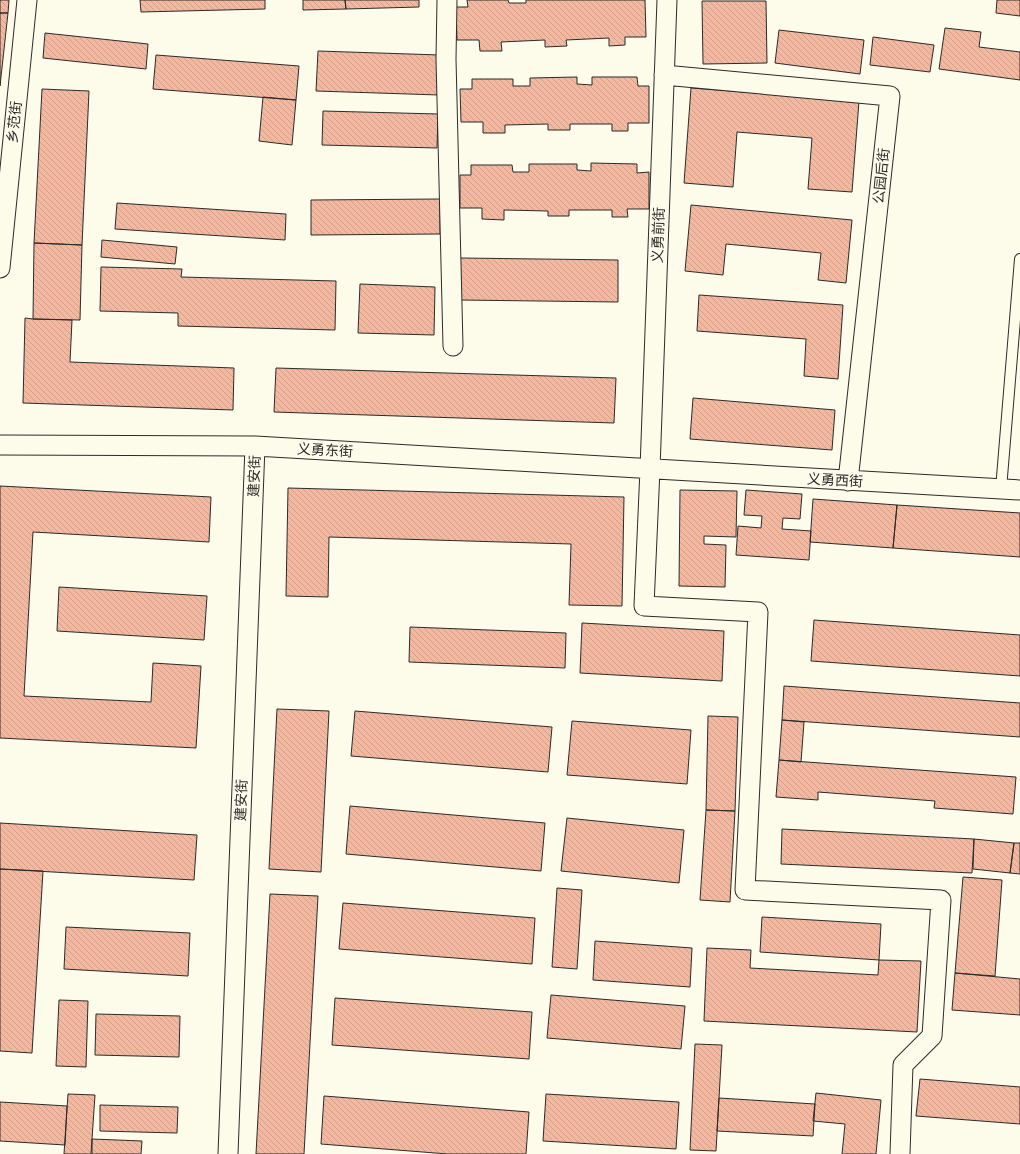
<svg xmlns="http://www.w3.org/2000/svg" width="1020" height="1154" font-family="Arial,'Noto Sans SC',sans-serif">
<defs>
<pattern id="building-back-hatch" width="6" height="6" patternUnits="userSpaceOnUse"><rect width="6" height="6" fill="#f2b8a0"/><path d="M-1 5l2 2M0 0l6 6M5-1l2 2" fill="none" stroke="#d09e8a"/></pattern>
</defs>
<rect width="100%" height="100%" fill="#fdfbea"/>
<path fill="url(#building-back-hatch)" stroke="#2b2b2b" d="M0 0H9L8 13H0Z
M140 0H265V9L141 12Z
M303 0H345L346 9 303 10Z
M345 0H419V7L346 9Z
M467 0H508L509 3H526V0H645L646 37H625V45L609 46V38L566 40 567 46 545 47V40L501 42 502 51H480L479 40H457L456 7H468Z
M997 0H1020V16L996 13Z
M702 1H766L767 63 703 64Z
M0 13H8L0 86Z
M945 28 981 32 979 47 1020 52V80L939 69Z
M779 30 864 40 860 74 775 63Z
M45 33 148 44 146 69 43 58Z
M873 37 934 45 930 72 870 65Z
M318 51 440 55 439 95 316 91Z
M156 55 299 66 296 100 153 89Z
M577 77V84L592 85V77H637L638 86H649V123H628V131H612V124H570V130H548V124L505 125V133H483V122H461L460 89H472V79H513V86H530V78Z
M691 88 859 101 852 192 808 189 812 138 737 132 733 187 684 183Z
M42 89 89 91 82 245 34 243Z
M263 97 296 100 292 145 259 141Z
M323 111 438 114 437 148 322 145Z
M591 163 637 164V173L649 172V209H627L628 217H612V210H569V216H548V211L504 210V220L482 219V208H460V175H471V165H512L513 172H529V164H577V170L591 171Z
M440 199V234L311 235V200Z
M117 203 286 214 285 240 115 229Z
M691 205 852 220 846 283 818 280 821 253 726 244 723 275 685 271Z
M102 240 177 247 175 264 101 257Z
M34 243 82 245 80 320 33 319Z
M460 258 618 260V302L459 300Z
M101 267 182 269 181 277 336 281 335 330 178 326V313L100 311Z
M360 284 435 287 434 335 358 333Z
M699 295 843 305 838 379 804 376 806 339 697 331Z
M25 318 33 319 72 320 70 362 234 368 233 410 23 403Z
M276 368 616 378 614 423 274 412Z
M693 398 835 410 832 450 690 439Z
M0 486 211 497 209 542 33 532 24 696 151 702 153 663 201 666 196 748 0 738Z
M288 488 624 497 622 606 569 605 571 544 329 537 328 597 286 596Z
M680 490 737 491 736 537 704 536V544L726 545 725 587 679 586Z
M746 490 802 494 800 519 783 518 782 529 811 531 809 560 736 555 738 526 761 528 762 516 744 515Z
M813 499 897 505 893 548 810 542Z
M897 505 1020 513V557L893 548Z
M59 587 207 596 204 640 57 631Z
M814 620 1020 635V676L811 661Z
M582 623 724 631 722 681 580 673Z
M410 627 566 633 565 668 409 662Z
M784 686 1020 703V737L782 720Z
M277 709 329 711 321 872 269 869Z
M355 711 552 727 548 772 351 756Z
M708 716 738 717 735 811 706 810Z
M782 720 804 722 801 762 779 760Z
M572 721 691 730 687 784 567 775Z
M779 760 1016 777 1013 814 934 808 935 801 818 792V800L776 797Z
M350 806 545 823 541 871 346 854Z
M706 810 735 811 730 902 700 900Z
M567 818 684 830 679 883 561 871Z
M0 823 197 835 194 880 0 869Z
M782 829 974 839 972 873 781 864Z
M974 839 1014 843 1010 873 973 869Z
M1014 843H1020V874L1010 873Z
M0 869 43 871 32 1053 0 1051Z
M963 877 1002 880 995 976 955 973Z
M557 888 582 890 577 969 552 967Z
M270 894 318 896 304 1154H256Z
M343 903 535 918 532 964 339 949Z
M762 917 881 924 879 960 760 952Z
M66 927 190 933 188 976 64 969Z
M595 941 692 948 690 987 593 980Z
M707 948 751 950 750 968 878 975 879 960 921 961 917 1032 704 1021Z
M955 973 1020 979V1015L952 1010Z
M551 995 685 1006 681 1049 547 1038Z
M335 998 532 1012 529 1059 332 1045Z
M59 1000 88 1001 86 1067 56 1066Z
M96 1014 180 1016 179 1057 95 1055Z
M695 1044 722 1045 716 1151 690 1150Z
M920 1079 1020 1087V1124L916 1116Z
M816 1093 881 1100 876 1154H842L845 1124 813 1121Z
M68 1094 95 1095 91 1154H64Z
M546 1094 679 1102 676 1149 543 1141Z
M324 1096 529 1112 526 1154H448L321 1144Z
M719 1098 815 1104 813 1136 717 1131Z
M0 1102 67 1106 65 1145 0 1141Z
M100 1105 178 1107 177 1133 100 1131Z
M92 1139 142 1141 141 1154H92Z"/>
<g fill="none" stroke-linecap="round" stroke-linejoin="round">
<defs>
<path id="lane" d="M1001 489 1020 259"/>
<path id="street" d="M447 0 446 59 453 346
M667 0 650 469 644 606 758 612 745 890 941 900 932 1036 903 1065 900 1154
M664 75 890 96 848 481
M0 268 27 0
M0 445 255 446 1020 490
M228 1154 255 446"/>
</defs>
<use href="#lane" stroke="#2b2b2b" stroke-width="12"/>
<use href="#street" stroke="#2b2b2b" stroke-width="21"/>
<use href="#lane" stroke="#fdfbea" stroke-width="10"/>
<use href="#street" stroke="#fdfbea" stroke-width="19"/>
</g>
<g text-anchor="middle" stroke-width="3" stroke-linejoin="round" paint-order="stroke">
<g font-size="14" fill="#2b2b2b" stroke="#fdfbea">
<text transform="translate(14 122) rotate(-84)" y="5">乡范街</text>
<text transform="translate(881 176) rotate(-84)" y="5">公园后街</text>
<text transform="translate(658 235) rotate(-88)" y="5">义勇前街</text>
<text transform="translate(325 450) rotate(3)" y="5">义勇东街</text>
<text transform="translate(254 476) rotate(-88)" y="5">建安街</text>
<text transform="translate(835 480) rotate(3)" y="5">义勇西街</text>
<text transform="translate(241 800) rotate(-88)" y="5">建安街</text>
</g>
</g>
</svg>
